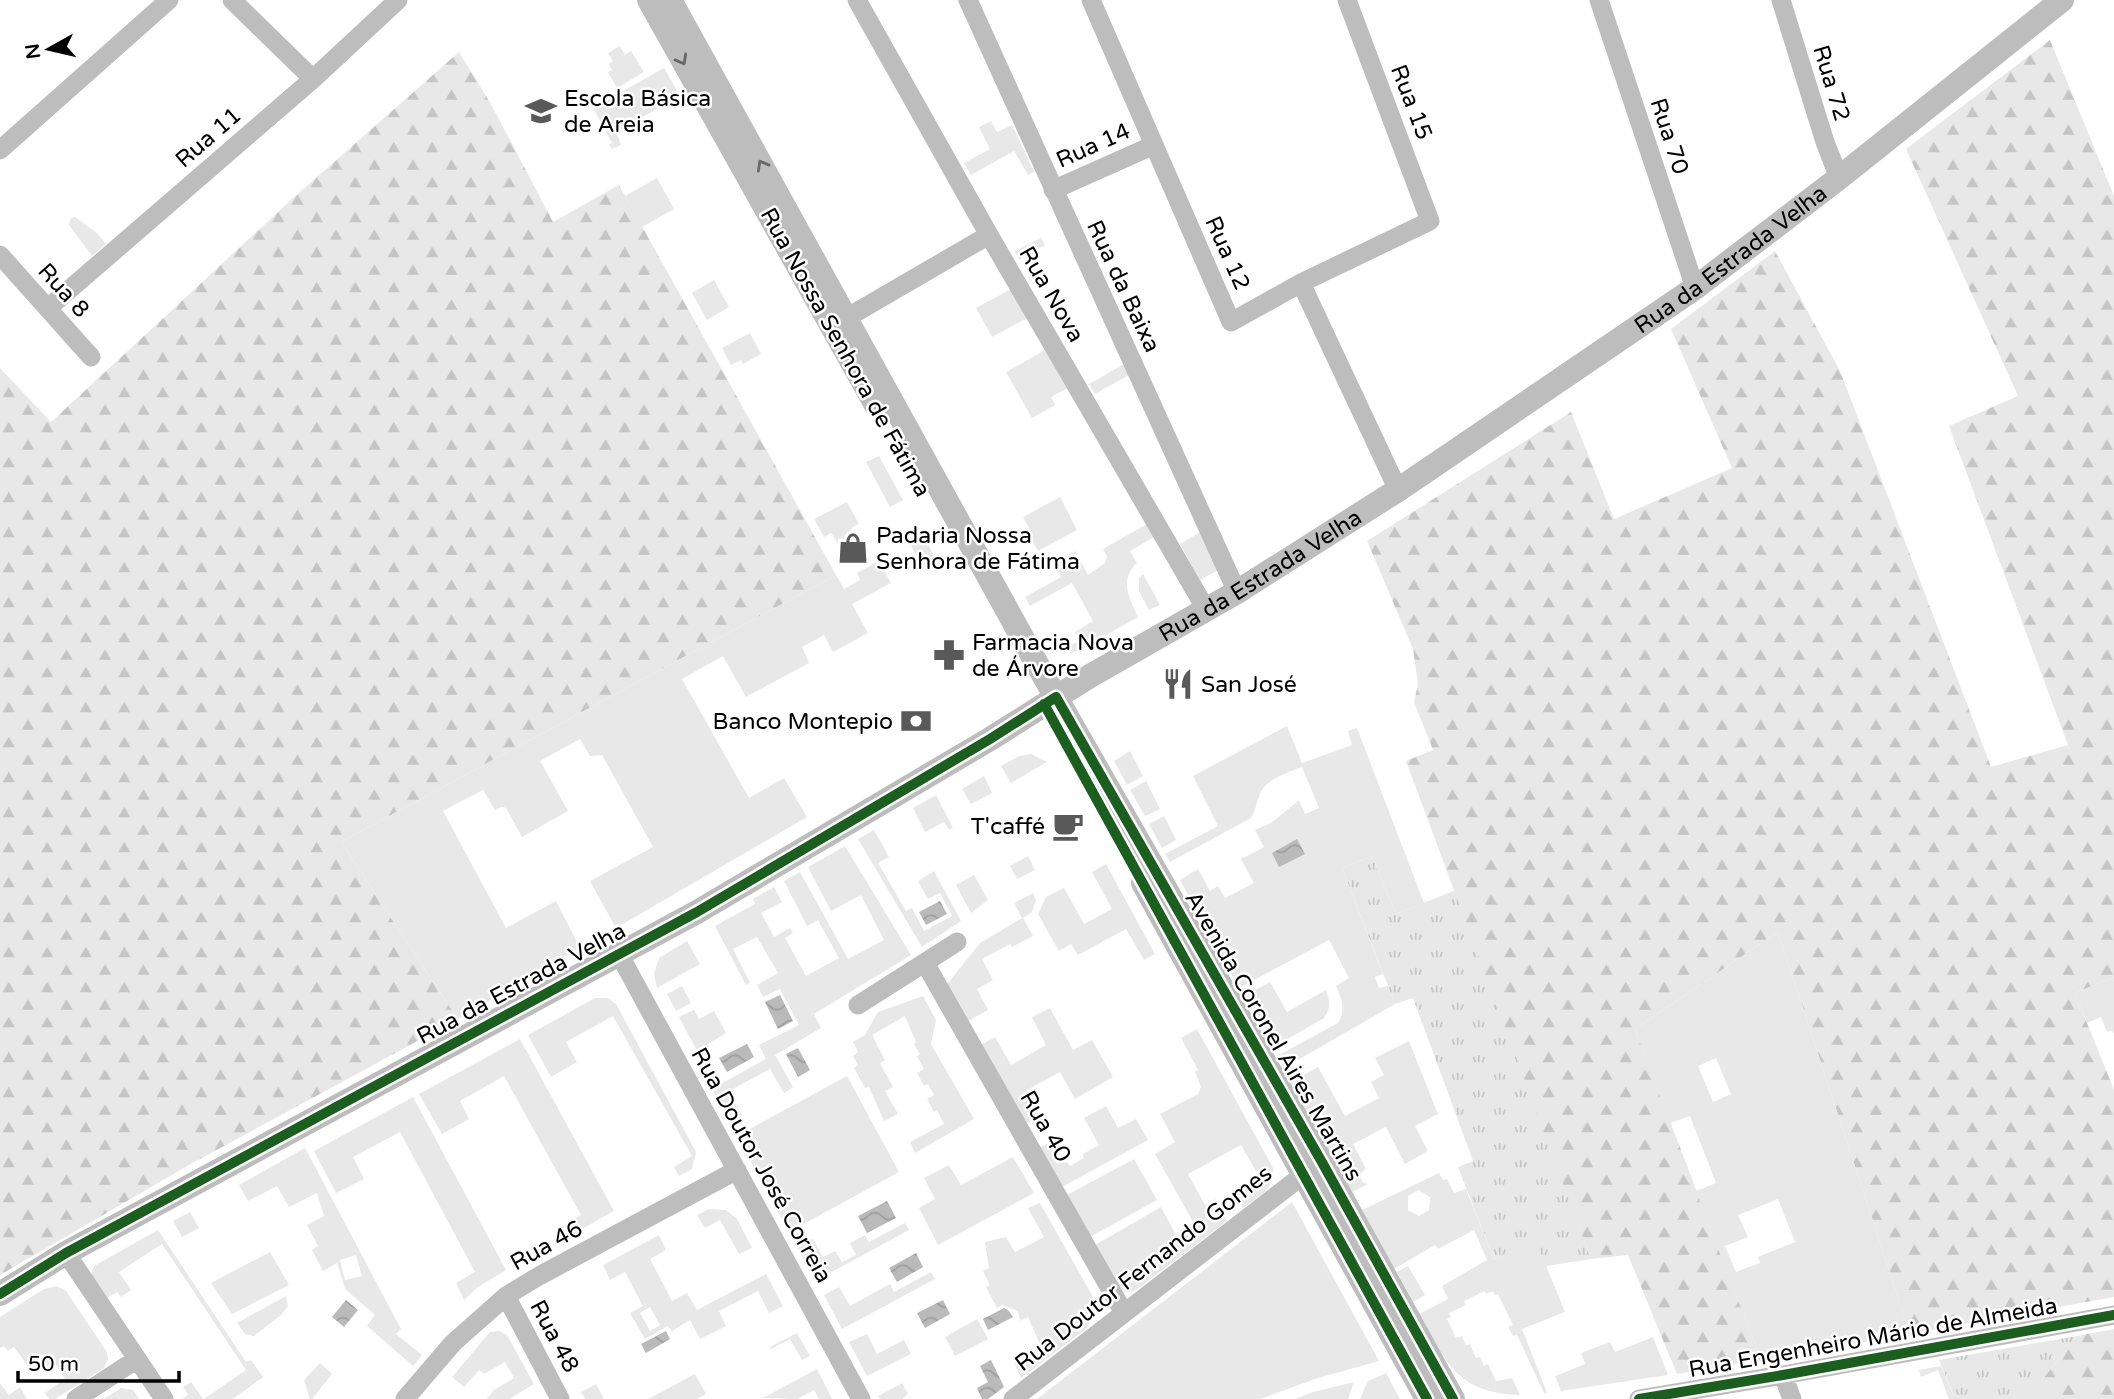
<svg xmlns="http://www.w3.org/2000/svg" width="2114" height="1399" font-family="'Varela Round',sans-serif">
<defs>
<pattern id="grass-tufts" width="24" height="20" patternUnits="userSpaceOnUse" patternTransform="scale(1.75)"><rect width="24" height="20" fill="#e8e8e8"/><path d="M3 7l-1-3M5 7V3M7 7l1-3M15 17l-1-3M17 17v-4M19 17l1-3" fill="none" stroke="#c5c5c5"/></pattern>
<pattern id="forest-firs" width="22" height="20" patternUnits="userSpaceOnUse" patternTransform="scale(1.75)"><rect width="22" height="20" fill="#e8e8e8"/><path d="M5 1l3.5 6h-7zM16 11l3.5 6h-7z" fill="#c5c5c5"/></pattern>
<pattern id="water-waves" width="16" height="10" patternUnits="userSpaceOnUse" patternTransform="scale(1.75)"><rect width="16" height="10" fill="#bababa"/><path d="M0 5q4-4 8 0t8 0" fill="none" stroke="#9e9e9e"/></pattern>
</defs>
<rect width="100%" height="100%" fill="#fff"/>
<path fill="url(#grass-tufts)" d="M1372 856 1396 914 1456 890 1591 1259 1546 1266 1535 1242 1494 1259 1458 1167 1473 1161 1413 998 1395 1004 1342 868Z
M2077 1336 2038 1385V1399H1955L1939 1360Z"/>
<path fill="url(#forest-firs)" d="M2050 40 2114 196V977L2075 993 2114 1090V1297L1910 1334 1778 932 1635 1029 1761 1360 1677 1374 1628 1255 1591 1259 1406 761 1433 750 1414 702 1418 684 1413 649 1367 541 1571 412 1614 519 1732 468 1671 329 1775 251 1840 371 1991 767 2068 745 1949 426 2018 396 1906 149Z
M459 52 491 104 553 222 619 185 836 575 341 842 458 1019 189 1165 0 1275V368L51 422 292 199Z
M2114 1329V1399H2038V1385L2077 1336Z"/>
<path fill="#e8e8e8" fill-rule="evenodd" d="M620 46 625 55 631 51 644 72 617 88 608 72 612 70 609 64 613 61 608 53Z
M664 68 680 96 616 132 621 145 612 149 609 145 612 143 593 108Z
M991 121 997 132 1012 125 1034 172 1028 175 1014 151 971 175 964 163 990 149 979 127Z
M657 178 674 209 642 227 625 196Z
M75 217 97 233 106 244 92 256 69 225 71 218Z
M1041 238 1045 245 1019 260 1015 251Z
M714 280 729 307 707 320 692 293Z
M1013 288 1029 317 992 337 976 308Z
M750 333 761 354 743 364 741 360 731 365 722 348Z
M1047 349 1070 387 1051 397 1055 405 1032 418 1006 372Z
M1124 364 1129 375 1095 394 1089 384Z
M879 456 903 500 890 507 866 462Z
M1060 497 1077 530 1038 551 1026 530 1029 528 1023 517Z
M847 502 859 524 851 528 854 535 838 544 831 533 824 537 814 519Z
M1147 524 1154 537 1130 551 1137 563C1119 580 1129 598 1138 617L1080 650 1071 653 1061 651 1080 640 1075 632 1093 621 1072 583 1030 606 1025 597 1061 577 1054 563 1075 551 1088 575 1105 563 1107 557 1103 549Z
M1202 531 1220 569 1200 580 1180 544Z
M924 536 935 558 922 566 910 544Z
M879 561 891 583 852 604 868 633 833 652 824 635 802 647 809 663 746 697 723 656 682 679 749 798 784 778 807 817 616 928 590 881 653 847 602 755 590 756 580 739 540 761 568 811 522 837 506 808 502 807 495 810 483 790 443 811 506 928 556 901 580 948 458 1019 341 842 836 575 844 589 860 580 857 573Z
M1143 574 1160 605 1149 610 1139 591V578Z
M1287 726 1302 763 1352 745 1348 731 1357 728 1424 903 1396 914 1372 856 1342 868 1383 974 1375 977 1379 988 1388 986 1395 1004 1284 1068 1277 1056 1338 1023C1346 1009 1342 999 1336 986L1349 978 1329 940 1239 988 1180 880 1198 869 1210 891 1218 886 1225 898 1254 883 1241 859 1264 847 1255 830 1271 823 1299 800 1305 814 1319 808 1302 767C1287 773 1265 779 1259 796 1256 804 1256 810 1251 818L1170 862 1165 854 1218 826 1193 776Z
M1130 751 1143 776 1127 785 1114 761Z
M1031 754 1047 762 1011 783 1001 766 1019 756Z
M984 776 992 793 971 804 962 789Z
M1146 781 1160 809 1145 816 1130 790Z
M936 795 953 828 949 830 944 822 925 832 913 808Z
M1164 816 1176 840 1162 848 1149 824Z
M874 830 889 857 878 863 906 911 912 908 924 931 952 916 940 893 928 899 918 881 934 871 961 921 922 947 858 839Z
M845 846 911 955 814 1014 821 1028 775 1055 793 1087 784 1093 770 1069 729 1091 742 1116 730 1123 712 1089 766 1059 759 1045 799 1025 780 989 763 997 757 985 778 973 757 937 733 949 750 983 746 985 715 926 755 904 753 899 774 887 782 902 761 913 774 937 790 928 793 933 785 938 806 976 839 958 818 920 807 926 784 881 800 872 848 959 884 940 861 895 831 911 808 867Z
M1028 856 1035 870 1017 879 1010 866Z
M1106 864 1155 954 1144 960 1126 929 1078 955 1071 944 1059 951 1038 914 1046 897 1064 888 1084 924 1112 909 1092 872Z
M974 875 988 900 971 913 956 885Z
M1033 893 1036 900 1032 912 1023 918 1033 936 1012 947 1010 944 982 959 993 980 977 989 988 1010 968 1021 947 984 980 943 1022 918 1014 903Z
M1778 932 1910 1334 1761 1360 1696 1191 1716 1183 1690 1116 1670 1123 1635 1029ZM1716 1058 1731 1094 1713 1102 1698 1066ZM1778 1199 1795 1242 1758 1257 1760 1263 1736 1272 1725 1246 1748 1237 1738 1215Z
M687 941 700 964 657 988 654 974 659 958Z
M2114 977V1034L2112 1030 2107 1032 2101 1017 2087 1023 2075 993Z
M1270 982 1287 1012 1326 990C1330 1001 1331 1008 1324 1018L1272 1048 1244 996Z
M682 986 691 1003 676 1011 667 994Z
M923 996 936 1020 931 1044 974 1119 915 1153 910 1142 944 1124 937 1110 934 1112 927 1099 934 1095 928 1084 924 1086 917 1073 924 1069 917 1056 920 1054 914 1044 916 1042 905 1016 872 1035 885 1060 880 1063 893 1087 885 1091 898 1114 884 1121 869 1087 865 1088 854 1068 858 1065 853 1056 858 1052 853 1042 865 1035 878 1012Z
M595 998H608L616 1004 696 1152 692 1169 679 1176 674 1167 692 1156 613 1016 566 1042 577 1062 551 1077 528 1035Z
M1050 1008 1073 1050 1092 1040 1113 1077 1075 1099 1060 1072 1027 1090 1040 1116 1026 1124 981 1045 995 1037 1011 1065 1046 1045 1032 1017Z
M694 1010 699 1019 714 1011 726 1033 697 1051 679 1017Z
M1197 1029 1273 1168C1275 1189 1259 1197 1243 1208L1237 1194 1261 1180 1241 1145 1188 1174 1205 1205 1215 1199 1227 1221 1136 1290 1127 1293 1119 1288 1095 1245 1161 1207 1177 1237 1196 1227 1155 1154 1175 1142 1160 1114 1198 1094 1201 1087 1195 1072 1198 1070 1181 1038Z
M520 1039 614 1211 573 1234 567 1223 581 1215 504 1076 460 1101 469 1119 442 1134 419 1094Z
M1409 1041 1438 1114 1415 1126 1428 1151 1405 1164 1386 1127 1353 1144 1366 1169 1362 1172 1360 1176 1363 1182 1368 1184 1352 1192 1291 1082 1318 1067 1345 1116 1379 1098 1371 1082 1384 1075 1375 1058Z
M847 1076 899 1172 789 1232 737 1136Z
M413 1097 506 1270 478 1287 464 1300 456 1283 475 1272 400 1132 353 1157 364 1179 336 1193 314 1151Z
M1106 1106 1118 1128 1136 1119 1148 1140 1062 1187 1040 1148 1052 1141 1065 1163 1067 1162 1070 1166 1084 1158 1083 1154 1099 1145 1084 1118Z
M305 1148 401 1329 396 1334 422 1355 413 1366 367 1326 375 1315 345 1289 337 1263 323 1271 312 1250 318 1246 307 1225 324 1216 317 1193 289 1207 277 1186 248 1201 239 1185ZM356 1255 362 1276 345 1280 340 1260Z
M1013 1157 1034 1193 938 1245 919 1208 935 1199 924 1178 949 1165 961 1185Z
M1134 1159 1157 1200 1090 1237 1067 1195Z
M1439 1173 1443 1180 1447 1179 1454 1193 1466 1189 1494 1259 1536 1241 1565 1312 1522 1329 1547 1393H1544L1517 1335 1513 1336 1508 1327 1513 1325 1498 1294 1495 1295 1493 1291 1486 1294 1485 1291 1464 1301 1466 1305 1449 1313 1451 1317 1447 1319 1456 1338 1462 1336 1466 1346 1470 1344 1476 1358 1480 1357 1484 1366 1488 1364 1496 1381 1512 1378 1520 1395C1457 1393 1447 1363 1419 1314L1448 1299 1442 1286 1487 1260 1474 1230 1438 1249 1435 1245 1394 1269 1362 1210ZM1418 1190 1430 1197 1429 1210 1419 1216 1408 1210V1196Z
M1292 1202 1379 1361 1318 1378 1260 1399H1037Z
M1040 1203 1093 1297 1096 1308 1087 1328 1021 1378 1013 1360 1041 1347 1028 1317 1020 1321 1018 1311 1002 1305 997 1308 986 1287 990 1285 983 1271 989 1268 985 1242 1006 1237 1015 1252 1044 1237 1028 1208Z
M709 1209 726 1210 737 1219 752 1248 739 1254 720 1220 705 1228 697 1215Z
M190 1212 199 1228 182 1237 173 1221Z
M905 1223 909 1230 815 1281 797 1246 813 1239 823 1257 835 1251 842 1262 856 1255 850 1243 865 1235 869 1242Z
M158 1230 246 1362 251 1360 263 1377 233 1399H204L246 1370 162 1244 119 1272 131 1290 121 1297 117 1292 105 1299 91 1275 94 1266Z
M659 1235 666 1250 650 1259 672 1301 687 1293 697 1310 766 1274 783 1306 769 1313 758 1291 719 1311 726 1326 700 1339 690 1320 672 1331 668 1326 645 1339 630 1313 643 1306 625 1272 610 1280 603 1265ZM650 1307 660 1325 650 1331 640 1313Z
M270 1252 289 1285 232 1314 211 1283Z
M1408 1266 1425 1295 1413 1302 1397 1272Z
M931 1272 935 1279 842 1329 824 1295 839 1287 850 1306 890 1284 894 1292Z
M57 1286 66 1291 107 1352 108 1359 104 1368 55 1399H49L45 1393 65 1379 54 1362 34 1375 14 1347 8 1351 4 1346 0 1348V1317L44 1289Z
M286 1296 288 1306 281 1315 254 1336 245 1334 237 1323Z
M977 1319 988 1339 955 1356 945 1337Z
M499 1331 507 1335 534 1384 509 1399H487L494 1390 514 1378 505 1362 484 1374 479 1370 464 1387 452 1377 490 1332Z
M797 1333 810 1356 802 1360 790 1339 771 1349 770 1347Z
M867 1334 877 1354 904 1340 911 1354 867 1376 849 1342Z
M1653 1337 1668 1375 1561 1391 1555 1376 1585 1364 1581 1353 1610 1342 1615 1352Z
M320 1363 332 1374 312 1399H310L304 1380Z
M1941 1366 1955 1399H1949L1938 1370 1921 1377 1919 1370Z
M817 1369 832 1399H819L814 1390 797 1399 763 1398Z
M1386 1373 1400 1399H1360L1368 1381Z
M695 1374 706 1394 697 1399H648Z
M191 1382 203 1399H183L188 1394 183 1387Z
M1354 1382 1348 1399H1295L1313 1392Z
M0 1383 9 1395 20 1387 27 1399H0Z
M902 1383 908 1394 902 1399H880L878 1396Z
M596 1384 604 1399H585L581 1392Z
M121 1388 133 1390 139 1399H104Z"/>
<path fill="url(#water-waves)" d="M1297 839 1305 854 1279 867 1272 853Z
M940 901 947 914 926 925 919 912Z
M780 995 793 1021 778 1029 765 1002Z
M747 1044 754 1057 727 1072 719 1058Z
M798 1048 810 1070 798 1077 786 1054Z
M887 1201 896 1218 867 1233 858 1216Z
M916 1253 923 1267 897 1282 889 1268Z
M346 1300 358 1310 344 1327 332 1317Z
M943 1300 950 1314 925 1328 917 1313Z
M1004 1308 1009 1311 1013 1317 988 1330 983 1319Z
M666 1331 670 1339 646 1353 641 1344Z
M991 1360 1004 1387 988 1399H982L977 1388 988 1382 980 1366Z"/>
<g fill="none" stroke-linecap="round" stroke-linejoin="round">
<path stroke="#bdbdbd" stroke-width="19" d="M232 0 313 79
M857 0 989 235 1207 611
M968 0 1237 592
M1091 0 1231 322 1301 283 1430 221 1347 0
M1599 0 1695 288
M1781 0 1825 142 1839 178
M0 150 169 0
M1053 190 1154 145
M0 255 91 357
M1301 283 1398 490
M48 308 313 79 398 0
M836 324 989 235
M619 954 861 1399
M925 963 1124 1313
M858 1005 957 942
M66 1253 164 1399
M506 1296 560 1399
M1783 1375 1792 1399
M76 1399 137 1359
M405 1399 453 1343 506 1296 539 1276 737 1170
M1013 1399 1303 1175 1315 1169
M1639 1399 1783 1375 2114 1315"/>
<g stroke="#bdbdbd" stroke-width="24">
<path d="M649 0 876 405"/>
<path d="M670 0 1033 657 1323 1164 1453 1399"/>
<path d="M1143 883 1427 1399"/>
<path id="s1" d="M0 1294 66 1253 697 912 990 739 1090 676 1237 592 1398 490 1695 288 1839 178 2062 0"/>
</g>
<defs>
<path id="cycleway" d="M1044 704 1427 1399
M0 1294 66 1253 697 912 990 739 1056 697 1323 1164 1453 1399
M1639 1399 1783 1375 2114 1315"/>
</defs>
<use href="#cycleway" stroke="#fff" stroke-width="15"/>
<use href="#cycleway" stroke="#1b5e20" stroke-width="10"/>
</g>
<defs><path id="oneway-chevron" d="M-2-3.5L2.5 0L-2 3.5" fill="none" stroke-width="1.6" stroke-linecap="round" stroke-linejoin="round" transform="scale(1.75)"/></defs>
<g stroke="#686868">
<use href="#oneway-chevron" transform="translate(682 60) rotate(61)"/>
<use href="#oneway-chevron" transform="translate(762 165) rotate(-119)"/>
</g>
<defs>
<symbol id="school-bare" viewBox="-9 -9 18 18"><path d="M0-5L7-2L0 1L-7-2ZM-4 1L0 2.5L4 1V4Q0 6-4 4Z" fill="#595959" stroke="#fff" stroke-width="2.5" paint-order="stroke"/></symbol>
<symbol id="shop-bare" viewBox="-9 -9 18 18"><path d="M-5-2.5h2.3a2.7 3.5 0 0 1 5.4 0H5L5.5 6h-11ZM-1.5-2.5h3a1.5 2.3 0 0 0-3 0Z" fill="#595959" stroke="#fff" stroke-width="2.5" paint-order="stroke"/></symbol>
<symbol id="pharmacy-bare" viewBox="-9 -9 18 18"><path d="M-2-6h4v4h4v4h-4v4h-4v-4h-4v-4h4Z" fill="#595959" stroke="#fff" stroke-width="2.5" paint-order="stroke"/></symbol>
<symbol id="restaurant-bare" viewBox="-9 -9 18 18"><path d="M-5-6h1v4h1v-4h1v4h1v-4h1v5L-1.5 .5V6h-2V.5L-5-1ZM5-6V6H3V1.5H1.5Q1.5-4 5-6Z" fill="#595959" stroke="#fff" stroke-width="2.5" paint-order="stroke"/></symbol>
<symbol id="bank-bare" viewBox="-9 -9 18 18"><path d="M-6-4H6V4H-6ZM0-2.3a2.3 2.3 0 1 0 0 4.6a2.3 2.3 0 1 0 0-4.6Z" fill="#595959" stroke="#fff" stroke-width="2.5" paint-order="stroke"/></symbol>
<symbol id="cafe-bare" viewBox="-9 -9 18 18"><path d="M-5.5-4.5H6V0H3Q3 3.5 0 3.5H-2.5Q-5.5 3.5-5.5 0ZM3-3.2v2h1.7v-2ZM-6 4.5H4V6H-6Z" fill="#595959" stroke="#fff" stroke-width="2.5" paint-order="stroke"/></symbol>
</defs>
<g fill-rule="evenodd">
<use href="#school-bare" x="519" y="89" width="44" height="44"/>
<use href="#shop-bare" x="831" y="526" width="44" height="44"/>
<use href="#pharmacy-bare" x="927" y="633" width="44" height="44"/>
<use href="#restaurant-bare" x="1156" y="662" width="44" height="44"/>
<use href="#bank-bare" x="894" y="699" width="44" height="44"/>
<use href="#cafe-bare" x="1046" y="804" width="44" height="44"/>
</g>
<g text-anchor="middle" stroke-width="5" stroke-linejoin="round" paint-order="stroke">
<g font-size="23" fill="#000" stroke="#fff">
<text transform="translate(1832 83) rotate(73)" y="8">Rua 72</text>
<text transform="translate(1412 102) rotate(69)" y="8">Rua 15</text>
<text transform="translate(1670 136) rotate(72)" y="8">Rua 70</text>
<text transform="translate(208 137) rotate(-41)" y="8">Rua 11</text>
<text transform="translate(1093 145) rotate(-24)" y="8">Rua 14</text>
<text transform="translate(1228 253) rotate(66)" y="8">Rua 12</text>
<text dy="8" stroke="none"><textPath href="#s1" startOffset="2018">Rua da Estrada Velha</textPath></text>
<text transform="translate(1124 286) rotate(65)" y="8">Rua da Baixa</text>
<text transform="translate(64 290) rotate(48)" y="8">Rua 8</text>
<text transform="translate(1052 294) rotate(60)" y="8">Rua Nova</text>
<text transform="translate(846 352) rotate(61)" y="8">Rua Nossa Senhora de Fátima</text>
<text dy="8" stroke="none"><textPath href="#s1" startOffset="1451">Rua da Estrada Velha</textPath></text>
<text transform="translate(521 983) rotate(-28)" y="8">Rua da Estrada Velha</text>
<text transform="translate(1274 1036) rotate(60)" y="8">Avenida Coronel Aires Martins</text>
<text transform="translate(1046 1126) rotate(60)" y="8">Rua 40</text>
<text transform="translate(762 1165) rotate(61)" y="8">Rua Doutor José Correia</text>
<text transform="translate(546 1245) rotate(-29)" y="8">Rua 46</text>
<text transform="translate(1143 1268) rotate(-38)" y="8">Rua Doutor Fernando Gomes</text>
<text transform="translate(555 1336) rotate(62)" y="8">Rua 48</text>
<text transform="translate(1873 1337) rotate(-10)" y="8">Rua Engenheiro Mário de Almeida</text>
</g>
<g font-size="23" fill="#000" stroke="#fff" text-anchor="start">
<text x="564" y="106">Escola Básica<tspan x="564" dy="26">de Areia</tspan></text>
<text x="876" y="543">Padaria Nossa<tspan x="876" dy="26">Senhora de Fátima</tspan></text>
<text x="972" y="650">Farmacia Nova<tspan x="972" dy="26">de Árvore</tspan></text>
<text x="1201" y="692">San José</text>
<text x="893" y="729" text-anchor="end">Banco Montepio</text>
<text x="1045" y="834" text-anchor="end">T'caffé</text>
</g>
</g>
<g transform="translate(49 49) rotate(262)" stroke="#ffffff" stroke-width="5" paint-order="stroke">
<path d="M0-5L12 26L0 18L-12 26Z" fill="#000000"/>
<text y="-10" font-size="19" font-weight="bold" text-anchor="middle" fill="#000000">N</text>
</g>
<path d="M18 1371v10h161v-10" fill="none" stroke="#000000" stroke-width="3.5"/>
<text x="28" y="1371" font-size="21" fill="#000000" stroke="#ffffff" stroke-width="5" paint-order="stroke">50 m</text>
</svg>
